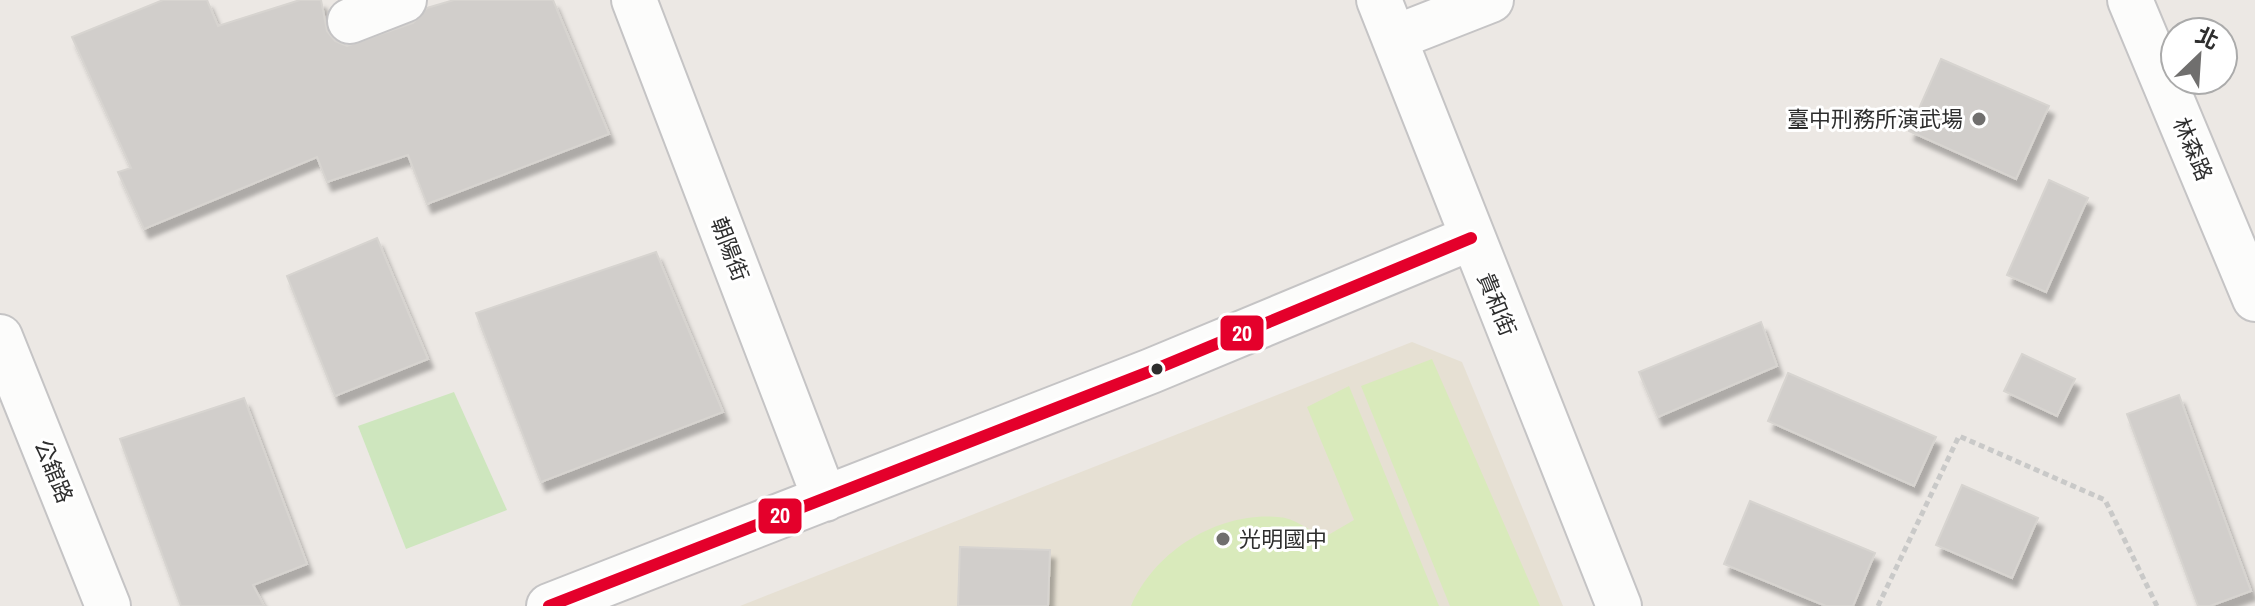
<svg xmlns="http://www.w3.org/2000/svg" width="2255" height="606" font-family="'Archivo Narrow','Noto Sans TC',sans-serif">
<defs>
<filter id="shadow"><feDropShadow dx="5" dy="9" stdDeviation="2" flood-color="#0004"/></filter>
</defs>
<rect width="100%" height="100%" fill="#ece8e4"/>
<path fill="#e6e0d3" d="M1412 342 1462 362 1563 606H740Z"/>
<path fill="#cee6be" d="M454 392 507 510 406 549 358 426Z"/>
<path fill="#d9eabb" d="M1432 359 1540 606H1450L1361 386Z
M1349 386 1439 606H1131C1155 551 1217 512 1278 517 1295 518 1309 530 1323 538L1354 520 1307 407Z"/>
<path fill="#d1cecb" stroke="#d7d4d0" stroke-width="2" filter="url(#shadow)" d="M163 0H207L218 26 300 0H321L327 31 335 41 347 46 413 23 427 8 454 0H553L609 134 427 204 408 155 327 182 317 157 144 229 118 172 131 168 72 37Z
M1941 59 2049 106 2016 179 1909 131Z
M2049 180 2088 198 2046 292 2007 275Z
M377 238 428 359 335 396 287 276Z
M656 252 723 412 541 482 476 313Z
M1761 322 1777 366 1658 417 1639 372Z
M2022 354 2075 379 2057 416 2004 391Z
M1788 373 1936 437 1914 486 1768 421Z
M2179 395 2251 591 2210 606H2198L2127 414Z
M244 398 307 564 253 585 264 606H181L120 439Z
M1962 485 2038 518 2012 578 1936 545Z
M1750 501 1875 553 1853 606H1826L1724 564Z
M960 547 1050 550 1048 606H958Z"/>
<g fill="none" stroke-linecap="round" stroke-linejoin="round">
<defs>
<path id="minor" d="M634 0 825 499
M1379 0 1619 606
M350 21 404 0
M1394 38 1491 0
M0 337 108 606
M549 606 1151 371 1471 238"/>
<path id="secondary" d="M2130 0 2255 299"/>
</defs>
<use href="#minor" stroke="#c5c4c5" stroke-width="48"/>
<use href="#secondary" stroke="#c5c4c5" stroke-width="48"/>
<path stroke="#c9c9c8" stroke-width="5" stroke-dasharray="6 4" stroke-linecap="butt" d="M1878 606 1959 436 2105 500 2157 606"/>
<use href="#minor" stroke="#fcfcfb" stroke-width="44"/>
<use href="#secondary" stroke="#fcfcfb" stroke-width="44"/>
<defs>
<path id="bus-1" d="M549 606 1151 371 1471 238"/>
</defs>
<use href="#bus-1" stroke="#fff" stroke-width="18"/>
<use href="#bus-1" stroke="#e4002b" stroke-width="12"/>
</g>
<g fill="#706f6e" stroke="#fff" stroke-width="3">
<circle cx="1979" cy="119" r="8"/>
<circle cx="1223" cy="539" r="8"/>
</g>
<circle fill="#2e2e2e" stroke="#fff" stroke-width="3" cx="1157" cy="369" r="7"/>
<g text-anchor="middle" stroke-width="6" stroke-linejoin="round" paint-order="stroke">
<g font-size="22" fill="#2e2e2e" stroke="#fff" text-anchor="end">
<text x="1963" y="127">臺中刑務所演武場</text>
<text x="1239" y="547" text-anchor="start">光明國中</text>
</g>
<g font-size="22" fill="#2e2e2e" stroke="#fff">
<text transform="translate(2193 149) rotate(67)" y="8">林森路</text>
<text transform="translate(730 249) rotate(69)" y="8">朝陽街</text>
<text transform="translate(1497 304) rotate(68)" y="8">貴和街</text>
<text transform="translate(54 471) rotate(68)" y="8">公舘路</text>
</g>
</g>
<g stroke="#fff" stroke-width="3">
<rect x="1219" y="314" width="46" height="38" rx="8" fill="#e4002b"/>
<rect x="757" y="497" width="46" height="38" rx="8" fill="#e4002b"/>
</g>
<g font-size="22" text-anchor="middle" font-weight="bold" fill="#fff">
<text x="1242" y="341">20</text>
<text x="780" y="523">20</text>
</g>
<g transform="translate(2199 56) rotate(25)"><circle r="38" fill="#ffffff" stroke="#ababab" stroke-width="2"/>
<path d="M0-6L14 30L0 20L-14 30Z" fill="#706f6e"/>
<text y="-12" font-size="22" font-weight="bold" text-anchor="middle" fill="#2e2e2e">北</text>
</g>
</svg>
